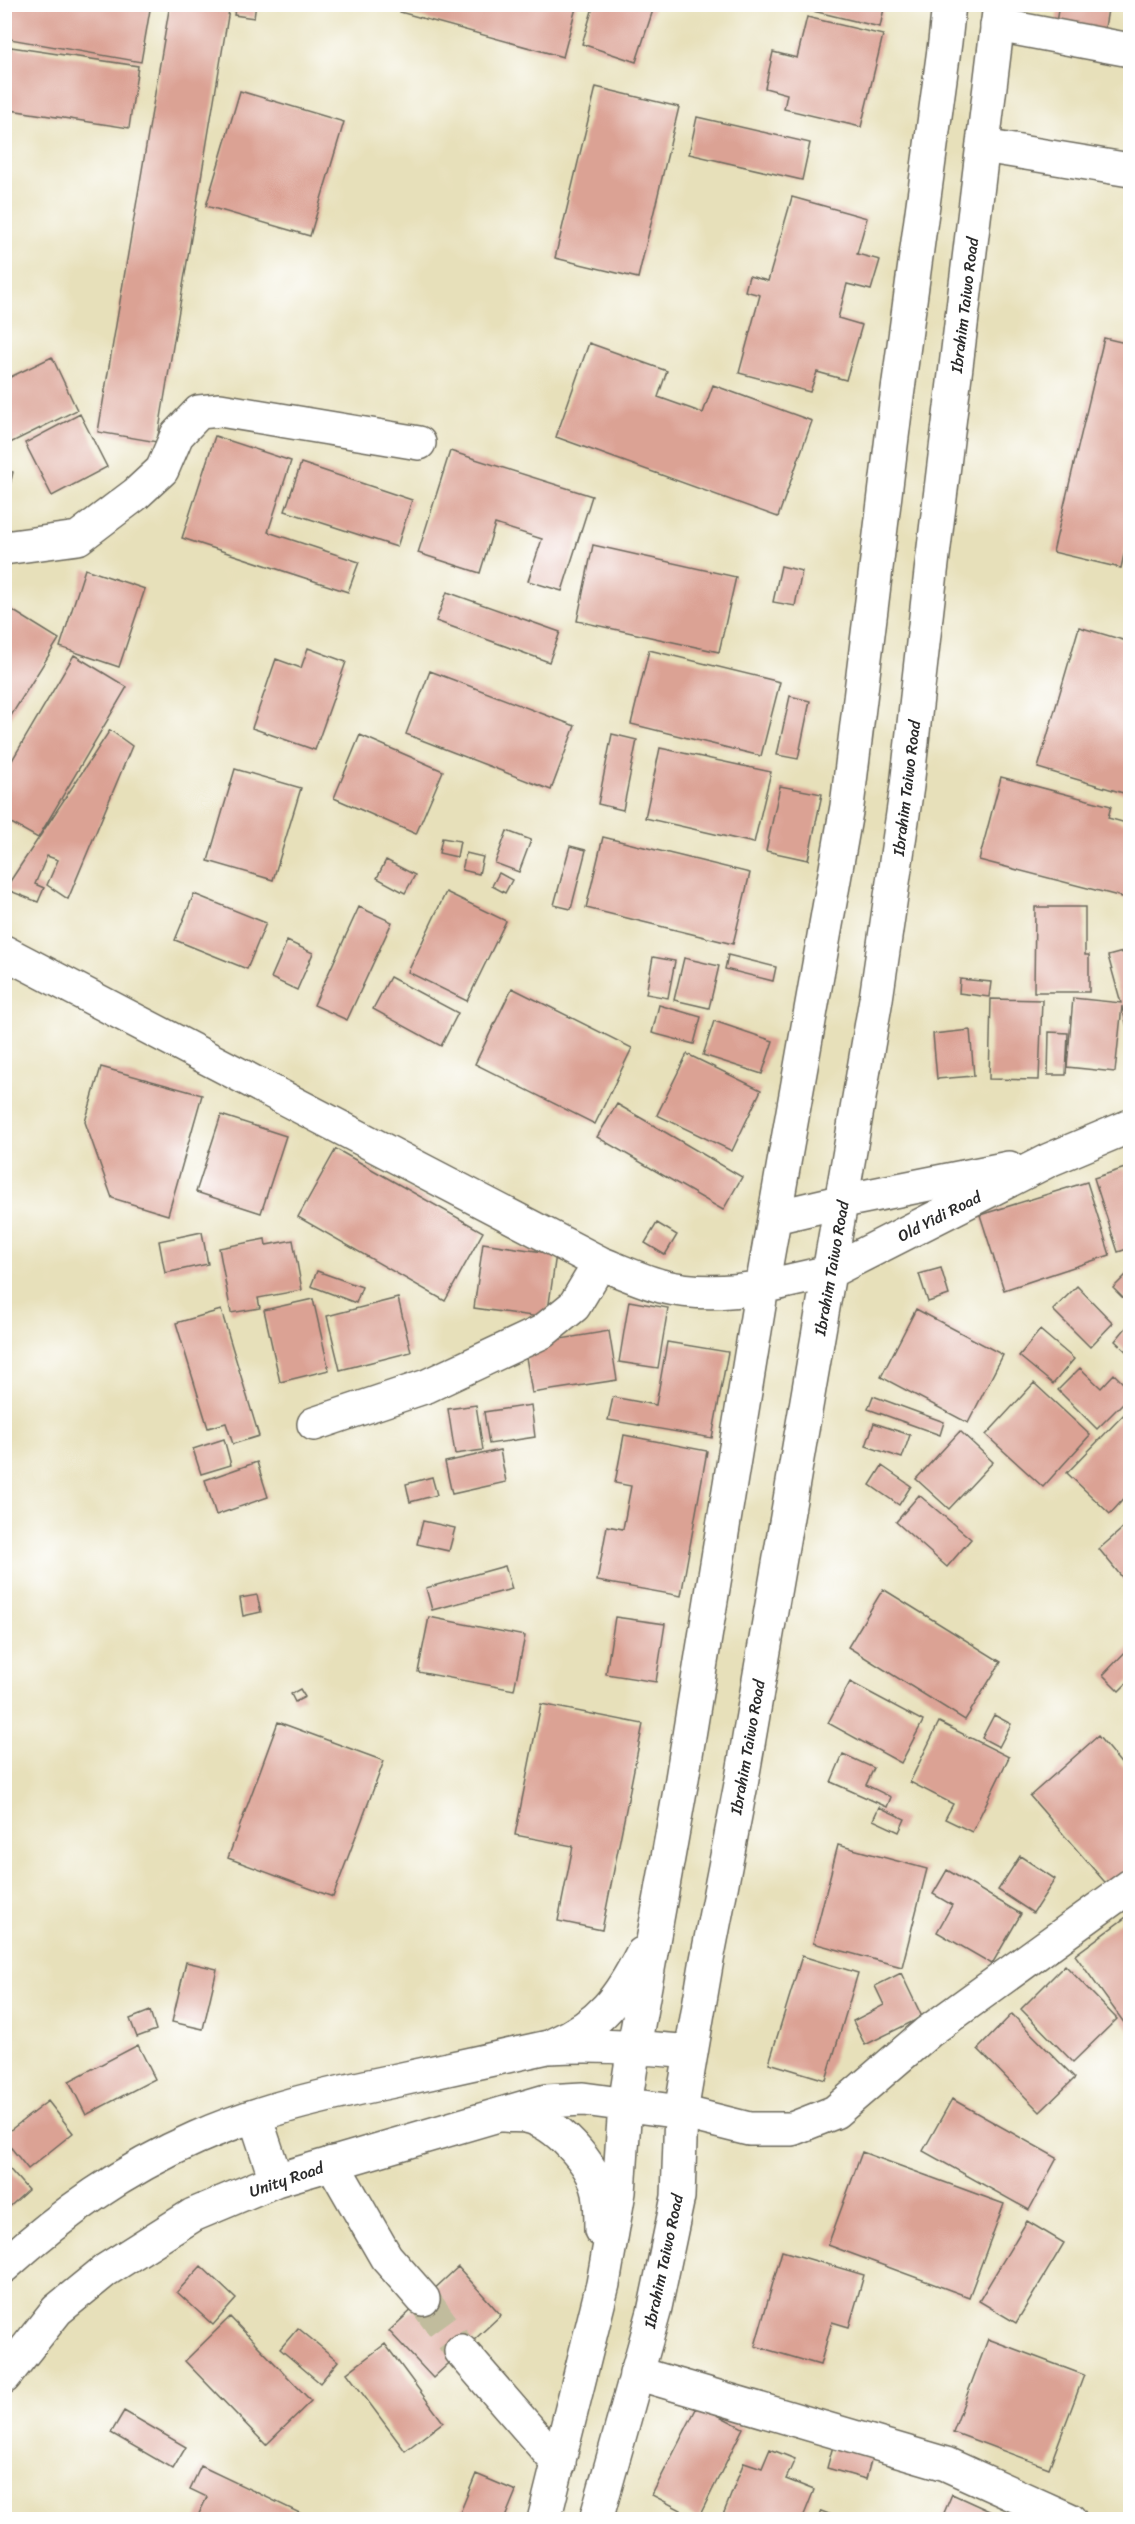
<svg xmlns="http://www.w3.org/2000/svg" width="1135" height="2524" font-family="Sriracha,sans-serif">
<rect width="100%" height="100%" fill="#fff"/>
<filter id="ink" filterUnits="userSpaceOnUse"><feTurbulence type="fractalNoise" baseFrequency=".0167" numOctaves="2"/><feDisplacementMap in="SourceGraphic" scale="12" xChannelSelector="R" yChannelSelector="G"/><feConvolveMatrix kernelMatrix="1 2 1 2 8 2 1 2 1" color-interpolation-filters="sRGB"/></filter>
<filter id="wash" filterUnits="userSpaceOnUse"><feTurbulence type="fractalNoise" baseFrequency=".008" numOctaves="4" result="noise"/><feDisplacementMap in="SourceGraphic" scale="24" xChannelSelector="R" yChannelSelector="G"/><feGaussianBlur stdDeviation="1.35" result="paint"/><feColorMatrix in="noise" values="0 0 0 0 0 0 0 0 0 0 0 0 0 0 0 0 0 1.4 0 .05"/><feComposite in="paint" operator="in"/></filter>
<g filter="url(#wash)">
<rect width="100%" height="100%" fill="#e7e0ba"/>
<g id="blocks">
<path fill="#dba294" d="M8 4H151L141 62 4 38Z
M170 4H230L157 442 98 432Z
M236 4H256L254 18 234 15Z
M402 4H577L563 57 400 12Z
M594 4H655L636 62 582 44Z
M784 4H885L880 27Z
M1059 4H1109L1104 33 1056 23Z
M807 17 883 35 861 127 784 109 787 94 765 88 773 52 797 58Z
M11 47 138 66 129 128 4 109V92Z
M596 87 679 107 638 278 555 258Z
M240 91 344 122 310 236 206 206Z
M697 117 810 143 802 180 689 154Z
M792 197 867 218 857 254 880 260 871 290 847 284 838 318 862 325 846 380 817 372 810 392 739 373 760 295 745 291 749 276 768 281Z
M1104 338 1130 344V528L1121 568 1053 552Z
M589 343 667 371 658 397 703 413 713 385 812 421 778 517 556 437Z
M52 357 77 410 4 446V380Z
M80 414 107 467 52 496 25 443Z
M215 436 291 461 268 532 359 562 348 592 182 538Z
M450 451 592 496 562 591 528 581 542 539 495 524 480 573 418 553Z
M301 463 412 500 397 547 285 511Z
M4 470 13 472 5 506H4Z
M593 545 736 577 719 652 577 621Z
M781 566 802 571 795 606 773 602Z
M85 569 145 589 119 667 60 647Z
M447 592 560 632 549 662 436 621Z
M4 605 59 639 4 727Z
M1079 627 1130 642V795L1038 768Z
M308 648 346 662 315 750 252 728 276 659 301 668Z
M649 650 780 682 761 756 631 724Z
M74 655 127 687 38 838 4 819V774Z
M430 671 575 726 551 790 406 734Z
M790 696 810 701 798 759 777 755Z
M110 730 132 746 68 899 47 885 58 860 47 856 35 884 44 888 38 902 5 889Z
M612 734 637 740 623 810 598 804Z
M360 735 443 771 416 834 334 798Z
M660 748 771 772 754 843 645 818Z
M235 769 301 788 273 880 208 861Z
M1001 777 1111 806 1108 818 1130 824V899L979 860Z
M780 786 822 794 808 860 766 851Z
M507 831 531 840 519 872 495 863Z
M603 837 750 873 733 944 586 908Z
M442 838 460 841 457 857 439 853Z
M570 846 586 850 571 909 554 905Z
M466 853 483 857 479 874 462 870Z
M386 860 415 875 405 893 377 878Z
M499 873 512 880 505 893 492 886Z
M446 892 506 921 467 1001 408 972Z
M194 894 266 923 247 969 175 940Z
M359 907 392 922 347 1020 314 1005Z
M1035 907H1085V955H1089V992H1034Z
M287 941 313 953 297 990 271 978Z
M1130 950V1026L1127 1027 1122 1006 1115 1072 1067 1067 1073 998 1121 1003 1108 956Z
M728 955 776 967 773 981 725 969Z
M653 957 675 961 668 998 646 994Z
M684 958 719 966 709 1008 674 1000Z
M390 977 458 1013 441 1046 373 1009Z
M960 979 991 982 989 997 959 993Z
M512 988 632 1048 595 1124 475 1064Z
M991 999 1042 1000 1039 1080 989 1079Z
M659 1005 701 1017 694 1044 652 1033Z
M714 1021 773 1041 762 1074 703 1055Z
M970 1030 974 1076 937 1079 933 1034Z
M1049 1032 1068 1033 1066 1075H1048Z
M687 1054 761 1090 732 1151 657 1115Z
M101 1067 202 1095 168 1215 112 1198 85 1122Z
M617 1104 742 1177 723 1210 597 1137Z
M221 1115 286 1136 261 1213 196 1192Z
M336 1149 483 1232 445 1301 298 1217Z
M1125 1168 1130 1185V1248L1118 1252 1094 1178Z
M1087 1182 1110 1255 1004 1290 980 1215Z
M657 1223 677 1235 665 1255 645 1243Z
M202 1232 208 1264 165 1273 159 1241Z
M265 1239 266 1245 293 1240 302 1290 258 1298 260 1308 231 1313 219 1248Z
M483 1243 556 1254 547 1318 474 1308Z
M941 1268 949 1295 928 1302 919 1274Z
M317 1271 362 1287 356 1303 311 1286Z
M1129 1272 1130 1274V1305L1113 1288Z
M1077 1286 1113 1323 1090 1347 1053 1310Z
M398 1298 411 1352 340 1370 327 1316Z
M313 1299 329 1370 280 1382 264 1310Z
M629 1301 668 1308 658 1368 619 1362Z
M916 1309 1003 1355 968 1423 881 1377Z
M221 1310 259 1436 233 1444 226 1423 208 1428 176 1323Z
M1130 1323V1355L1115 1341Z
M1040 1330 1074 1359 1053 1384 1019 1356Z
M609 1331 617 1380 532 1393 524 1345Z
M667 1342 728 1352 712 1438 608 1420 613 1397 656 1405Z
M1080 1368 1101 1388 1114 1374 1130 1390V1396L1097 1429 1058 1390Z
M1034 1383 1090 1435 1043 1487 986 1435Z
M873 1396 944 1422 940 1435 868 1409Z
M476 1405 483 1450 455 1454 448 1409Z
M531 1405 535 1437 489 1444 484 1412Z
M1130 1408V1492L1110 1514 1067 1473Z
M874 1423 910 1435 902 1458 866 1446Z
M960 1431 993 1462 949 1509 916 1479Z
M624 1435 707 1451 681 1596 597 1581 607 1526 623 1529 631 1486 615 1483Z
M224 1439 231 1465 201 1474 193 1449Z
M500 1450 506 1482 452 1494 445 1462Z
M257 1462 268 1497 216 1515 205 1480Z
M882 1466 911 1486 899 1505 870 1485Z
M432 1477 437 1495 410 1502 406 1484Z
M919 1495 971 1539 947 1567 896 1522Z
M423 1521 455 1528 449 1551 417 1544Z
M1130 1522V1587L1099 1549Z
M505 1566 512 1589 432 1610 426 1588Z
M883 1589 1001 1662 965 1720 848 1647Z
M257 1595 261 1612 243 1616 240 1598Z
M429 1617 525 1636 514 1690 418 1672Z
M615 1617 665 1624 656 1682 606 1674Z
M1130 1647V1680L1119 1691 1103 1675Z
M850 1682 923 1721 901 1763 828 1723Z
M300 1689 305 1697 295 1702 291 1694Z
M541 1704 643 1724 602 1930 558 1921 573 1846 515 1835Z
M994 1715 1011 1724 999 1747 982 1738Z
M278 1722 384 1761 333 1897 228 1858Z
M939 1722 1009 1757 972 1832 945 1819 953 1804 910 1782Z
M1098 1736 1130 1774V1870L1110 1888 1030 1796Z
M843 1754 874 1768 866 1785 891 1797 887 1807 831 1782Z
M879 1807 905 1819 899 1832 873 1820Z
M838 1845 927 1869 902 1967 813 1943Z
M1020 1856 1055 1879 1033 1913 998 1890Z
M947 1870 1021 1914 992 1964 937 1932 952 1905 933 1894Z
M1129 1915 1130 1917V2031L1075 1955Z
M802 1956 858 1973 826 2080 769 2063Z
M186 1962 217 1969 203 2029 172 2022Z
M1065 1965 1117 2019 1073 2062 1021 2009Z
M901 1973 922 2017 865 2045 853 2021 884 2005 875 1986Z
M150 2011 156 2030 137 2037 130 2019Z
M1012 2014 1075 2078 1040 2112 978 2049Z
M138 2045 155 2079 86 2115 69 2081Z
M952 2099 1057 2158 1029 2210 923 2151Z
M48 2101 73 2133 28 2169 4 2139V2135Z
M862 2152 1004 2204 969 2297 828 2245Z
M5 2164 28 2190 5 2211Z
M1027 2221 1064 2243 1016 2323 979 2301Z
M782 2251 864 2275 849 2327 832 2322 820 2365 755 2346Z
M201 2266 236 2299 213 2325 177 2292Z
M458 2267 501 2315 433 2378 389 2331Z
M230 2317 311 2401 266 2445 185 2361Z
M298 2328 338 2361 320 2383 280 2349Z
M988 2339 1084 2375 1049 2468 953 2432Z
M385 2344 443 2422 405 2451 347 2373Z
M698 2405 743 2428 698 2519 652 2495Z
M124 2411 186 2447 173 2469 111 2433Z
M833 2446 872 2457 866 2479 827 2468Z
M770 2449 795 2459 786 2479 814 2490 802 2520H721L744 2462 762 2468Z
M201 2466 304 2515 302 2520H196L207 2497 190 2489Z
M476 2474 516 2491 504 2520H457Z
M952 2494 1009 2520H941Z
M821 2511 842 2519V2520H817Z"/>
</g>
</g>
<g filter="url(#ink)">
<use href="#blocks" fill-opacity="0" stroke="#6d6a5d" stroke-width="1.5"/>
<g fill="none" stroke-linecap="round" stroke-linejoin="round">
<path stroke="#c1bc9d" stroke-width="33" stroke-dasharray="33 16" stroke-linecap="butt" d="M423 2299 461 2351"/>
<defs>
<path id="minor" d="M997 25 1130 50
M983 146 1130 170
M4 548 78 538 136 494 162 470 177 435 199 412 220 410 419 443
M4 952 600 1263C620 1271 640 1280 661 1286 693 1294 728 1293 762 1287
M314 1424 427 1386 542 1332 574 1306 600 1263
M681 2112 749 2129H792L835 2112 928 2032 1130 1886
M332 2163 386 2257 423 2299
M461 2351 559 2464
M636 2373 946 2464 1070 2520"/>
<path id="major" d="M775 1217 843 1201 1009 1168
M762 1287 829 1272 1049 1160 1130 1126
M555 2044C601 2024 620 1997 642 1954
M503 2115C510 2116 519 2115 526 2116 556 2122 593 2163 599 2192 601 2204 601 2218 601 2230
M255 2116 276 2180
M4 2266C63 2213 123 2170 196 2138 259 2110 326 2095 393 2081 445 2070 496 2058 548 2047 597 2044 643 2047 691 2052
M4 2377 57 2310 106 2270 193 2215 276 2180 546 2101 583 2099 681 2112
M544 2520 603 2284 619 2192 625 2105 634 2047 681 1785 762 1287 847 806 896 404 945 42 949 4
M596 2520 654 2312 678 2197 681 2112 706 1965 742 1779 876 999 907 786 931 572 1000 4"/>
</defs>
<use href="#minor" stroke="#6d6a5d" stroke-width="36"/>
<use href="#major" stroke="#6d6a5d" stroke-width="36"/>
<use href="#minor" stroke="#fff" stroke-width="33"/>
<use href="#major" stroke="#fff" stroke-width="33"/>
</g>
</g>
<g text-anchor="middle" stroke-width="4.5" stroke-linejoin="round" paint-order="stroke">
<g font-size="16" fill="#2b2b2b" stroke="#fff">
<text transform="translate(964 305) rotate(-83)" y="6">Ibrahim Taiwo Road</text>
<text transform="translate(906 788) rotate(-83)" y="6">Ibrahim Taiwo Road</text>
<text transform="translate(939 1216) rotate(-27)" y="6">Old Yidi Road</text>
<text transform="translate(831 1268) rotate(-80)" y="6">Ibrahim Taiwo Road</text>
<text transform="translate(747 1747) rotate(-80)" y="6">Ibrahim Taiwo Road</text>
<text transform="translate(286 2179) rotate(-19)" y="6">Unity Road</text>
<text transform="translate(663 2261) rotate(-78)" y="6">Ibrahim Taiwo Road</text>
</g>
</g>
<rect width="1135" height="2524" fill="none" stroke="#fff" stroke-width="24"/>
</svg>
